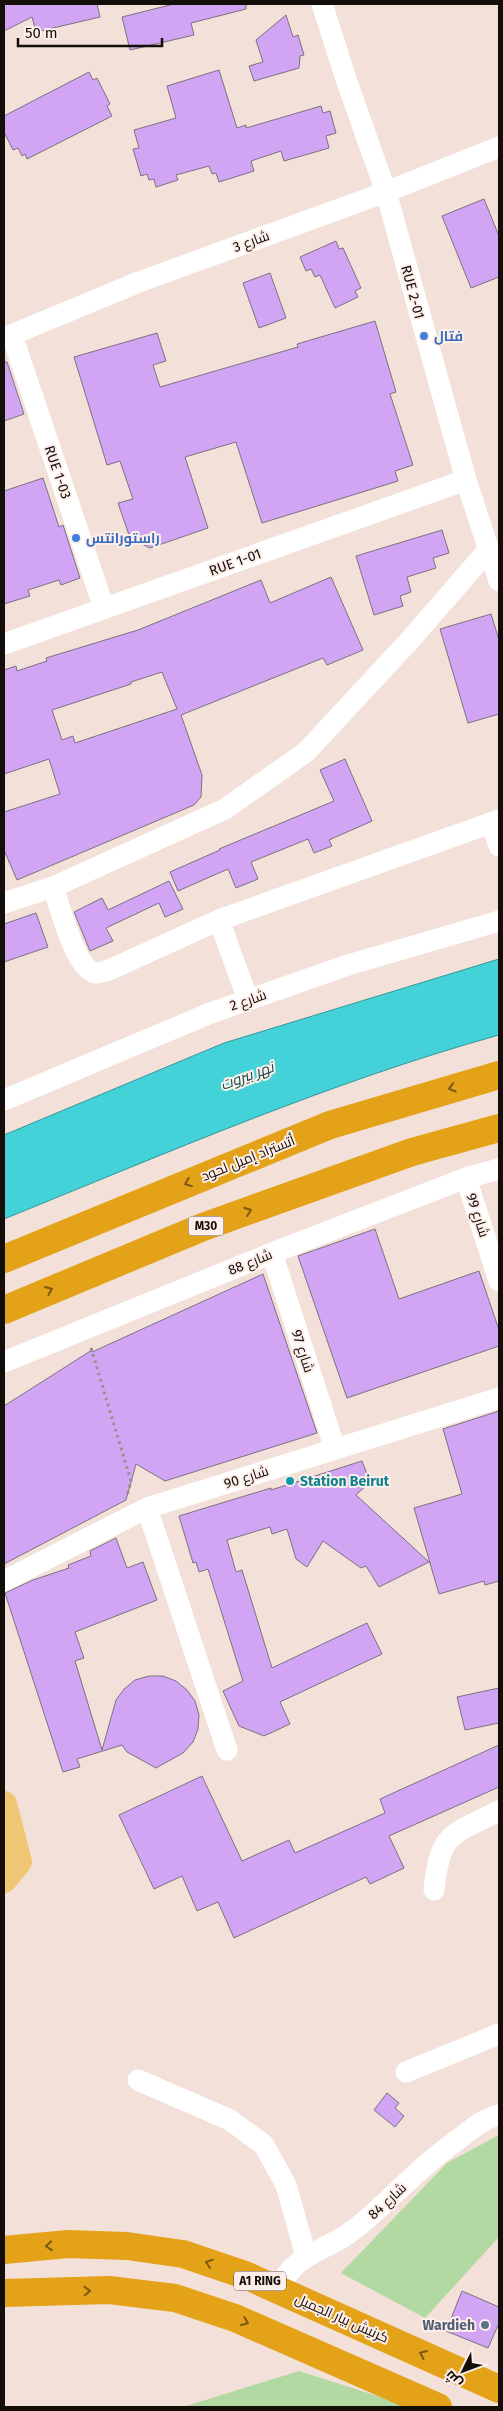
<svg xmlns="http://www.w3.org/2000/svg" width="503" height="2411" font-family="'Fira Sans',Cairo,sans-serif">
<rect width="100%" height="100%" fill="#f3e0d9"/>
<path fill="#b2d9a1" d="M499 2135V2237L425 2318 341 2273 447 2163Z
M299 2371 412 2407H183Z"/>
<path fill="#43d2d7" stroke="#35979a" d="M499 959V1035C330 1082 167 1153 4 1219V1135L224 1043Z"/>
<path fill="#d1a5f4" stroke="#797280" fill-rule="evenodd" d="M4 4H97L100 17 36 32 32 17 4 31Z
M174 4H246V9L191 23 194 35 130 50 122 17Z
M286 15 293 37 298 35 304 55 300 56 299 68 254 81 249 66 263 62 256 40Z
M219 70 237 128 246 125V128L321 106 323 113 330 111 336 133 326 136 329 148 284 161 281 151 251 161 254 171 219 182 216 173 212 174 209 166 176 175 178 180 156 187 154 179 149 180 147 174 141 176 133 149 139 148 134 130 176 118 167 86Z
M89 72 93 80 97 78 110 104 107 106 112 116 27 159 25 154 22 156 18 148 13 150 4 132V116Z
M484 199 499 236V277L471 288 442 216Z
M336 241 339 249 343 248 361 288 355 291 358 297 335 308 320 275 315 277 311 269 306 271 300 257Z
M270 273 286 318 259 328 243 283Z
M375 321 396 392 390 394 413 465 395 471 398 481 262 523 236 442 185 457 208 528 150 548 130 538 118 503 133 499 120 461 107 465 74 357 157 333 166 361 153 365 160 387 298 347 297 344Z
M4 362H7L24 414 4 421Z
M43 478 59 527 63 525 80 578 61 585 59 580 28 590 30 596 4 604V491Z
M442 530 449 553 433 558 436 568 407 577 411 592 400 596 403 606 374 615 356 556Z
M331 577 363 650 327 665 323 658 181 715 202 775 201 797 194 805 17 880 4 850V812L60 794 49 759 4 774V670L16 666 17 671 47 661 46 658 138 630 261 580 270 603ZM162 672 177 709 75 743 73 736 62 740 52 710 131 684V682Z
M491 614 499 640V714L468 723 440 629Z
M345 759 372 821 329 840 332 846 314 853 308 839 251 862 258 879 236 888 228 869 178 891 170 872 220 850 219 849 334 801 320 770Z
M169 881 183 909 165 917 159 903 106 928 113 941 90 951 74 912 102 898 108 910Z
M36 913 48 947 4 962V924Z
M375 1229 399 1299 479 1271 499 1330V1346L347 1398 298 1256Z
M263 1274 317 1433 165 1481 136 1464 126 1500 4 1564V1406L92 1350V1352Z
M499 1411V1581L485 1585 484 1581 439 1594 414 1508 462 1494 443 1429Z
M362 1461 370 1482 356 1495 429 1562 379 1587 366 1566 361 1568 323 1541 307 1567 296 1559 287 1529 272 1534 270 1527 227 1540 236 1572 242 1570 272 1668 367 1623 382 1654 280 1702 290 1724 264 1736 239 1726 223 1691 243 1681 208 1569 199 1572 196 1562 193 1563 179 1516 271 1488V1490Z
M116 1538 127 1568 143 1562 157 1600 75 1632 84 1658 75 1661 102 1750 116 1700 124 1689 135 1680 149 1676H163L176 1681 187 1690 195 1701 199 1715 198 1729 193 1742 183 1753 156 1768 127 1752 122 1745 77 1759 80 1767 63 1772 5 1593 33 1580 69 1568 68 1565 91 1556 90 1551Z
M499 1688V1723L465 1730 457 1697Z
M499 1745V1787L389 1836 404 1868 370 1884 366 1877 234 1938 218 1902 197 1911 182 1876 154 1889 119 1815 202 1776 242 1861 289 1840 295 1853 385 1813 380 1799Z
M387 2093 399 2103 395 2108 404 2116 395 2127 374 2110Z
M462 2291 499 2307V2323L488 2348 446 2331Z"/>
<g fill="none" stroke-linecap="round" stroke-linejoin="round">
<path stroke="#9a8c87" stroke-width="3" stroke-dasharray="2.5 4" stroke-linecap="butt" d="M91 1348 131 1481 127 1496"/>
<path stroke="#fff" stroke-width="21" d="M322 4 347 82 386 192 466 480 499 581
M12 335 104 608
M4 338 139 282 386 192 499 147
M4 644 466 480
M492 823 499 846
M53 887C60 906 75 971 97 973 100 973 105 971 109 970L219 920 248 1000
M4 903 53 887 225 809 306 752 410 640 489 549
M219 920 499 820
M4 1100 208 1014 348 965 499 921
M466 1178 499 1281
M272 1253 335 1449
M4 1362 272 1253 466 1178 499 1169
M147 1508 227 1750
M4 1581 147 1508 499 1398
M434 1890C440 1832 451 1835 499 1811
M406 2072 499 2034
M138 2080 230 2120 264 2145 286 2185 306 2256
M279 2290C290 2258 319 2252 345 2236 368 2221 387 2200 408 2181 424 2166 442 2151 460 2138 472 2129 484 2118 499 2115"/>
<path stroke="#efc774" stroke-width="26" d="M4 1804 19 1862 4 1880"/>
<path stroke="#e4a218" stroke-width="28" d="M4 1259 330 1125 499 1075
M4 1310 203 1227 412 1152 499 1128
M4 2250 68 2244 127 2246 183 2254 245 2275 499 2389
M4 2293 109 2290 175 2298 235 2318 438 2407"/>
</g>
<defs><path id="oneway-chevron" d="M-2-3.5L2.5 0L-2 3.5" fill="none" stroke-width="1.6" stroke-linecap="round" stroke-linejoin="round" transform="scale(1.25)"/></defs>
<g stroke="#7c5812">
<use href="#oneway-chevron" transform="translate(452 1088) rotate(164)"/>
<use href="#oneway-chevron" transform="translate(188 1183) rotate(158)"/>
<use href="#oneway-chevron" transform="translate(248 1211) rotate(-20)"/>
<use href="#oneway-chevron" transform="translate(49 1290) rotate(-23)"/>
<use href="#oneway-chevron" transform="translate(49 2246) rotate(175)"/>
<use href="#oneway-chevron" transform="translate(209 2263) rotate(-161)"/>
<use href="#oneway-chevron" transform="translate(87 2291) rotate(-2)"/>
<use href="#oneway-chevron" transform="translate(245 2322) rotate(23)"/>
<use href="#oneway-chevron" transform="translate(423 2354) rotate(-156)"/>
</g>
<g fill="#3f7fe0" stroke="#feeee9" stroke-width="2">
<circle cx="424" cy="336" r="5"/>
<circle cx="76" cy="538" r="5"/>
</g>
<circle fill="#0f9aa8" stroke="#feeee9" stroke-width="2" cx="290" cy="1481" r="5"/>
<circle fill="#5c6f8a" stroke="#feeee9" stroke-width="2" cx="485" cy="2325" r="5"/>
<g text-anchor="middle" stroke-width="4" stroke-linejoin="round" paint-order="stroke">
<g fill="#feeee9" stroke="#5a514e" stroke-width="1">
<rect x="188.5" y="1216.5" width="35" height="19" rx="4"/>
<rect x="234" y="2271.5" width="52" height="19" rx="4"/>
</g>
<g font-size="12" font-weight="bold" fill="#140e0b">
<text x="206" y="1230">M30</text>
<text x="260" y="2285">A1 RING</text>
</g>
<g font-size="14" fill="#140e0b" stroke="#feeee9">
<text transform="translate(251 241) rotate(-20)" y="5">شارع 3</text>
<text transform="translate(413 292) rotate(75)" y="5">RUE 2-01</text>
<text transform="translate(58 472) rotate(71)" y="5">RUE 1-03</text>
<text transform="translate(235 562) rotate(-20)" y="5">RUE 1-01</text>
<text transform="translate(248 1000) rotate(-19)" y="5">شارع 2</text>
<text transform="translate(248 1158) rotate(-22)" y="5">أتستراد إميل لحود</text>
<text transform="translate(478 1215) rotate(72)" y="5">شارع 99</text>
<text transform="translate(250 1262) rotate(-22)" y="5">شارع 88</text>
<text transform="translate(303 1351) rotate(72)" y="5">شارع 97</text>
<text transform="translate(246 1477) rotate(-18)" y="5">شارع 90</text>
<text transform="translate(387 2201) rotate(-43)" y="5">شارع 84</text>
<text transform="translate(342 2318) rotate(24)" y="5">كرنيش بيار الجميل</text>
</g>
<g font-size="14" font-weight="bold" fill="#366cbe" stroke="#feeee9" text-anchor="start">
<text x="434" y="341">فتال</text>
<text x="86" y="543">راستورانتس</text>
</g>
<g font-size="14" font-weight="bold" fill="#0d838f" stroke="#feeee9" text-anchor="start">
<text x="300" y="1486">Station Beirut</text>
</g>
<g font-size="14" font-weight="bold" fill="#4e5e75" stroke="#feeee9" text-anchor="end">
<text x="475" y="2330">Wardieh</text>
</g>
<g font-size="15" font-style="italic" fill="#0f4d4f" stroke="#feeee9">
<text transform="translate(247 1076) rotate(-20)" y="5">نهر بيروت</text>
</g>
</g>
<rect width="503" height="2411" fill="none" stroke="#140e0b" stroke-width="10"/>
<g transform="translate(463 2371) rotate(228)" stroke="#feeee9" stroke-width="4" paint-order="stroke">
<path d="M0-4L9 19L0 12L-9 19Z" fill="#140e0b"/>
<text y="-8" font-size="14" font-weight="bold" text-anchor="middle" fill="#140e0b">ش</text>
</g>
<path d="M18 38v8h144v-8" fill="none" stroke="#140e0b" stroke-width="2.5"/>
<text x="25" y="38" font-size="15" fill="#140e0b" stroke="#feeee9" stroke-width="4" paint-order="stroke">50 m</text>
</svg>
